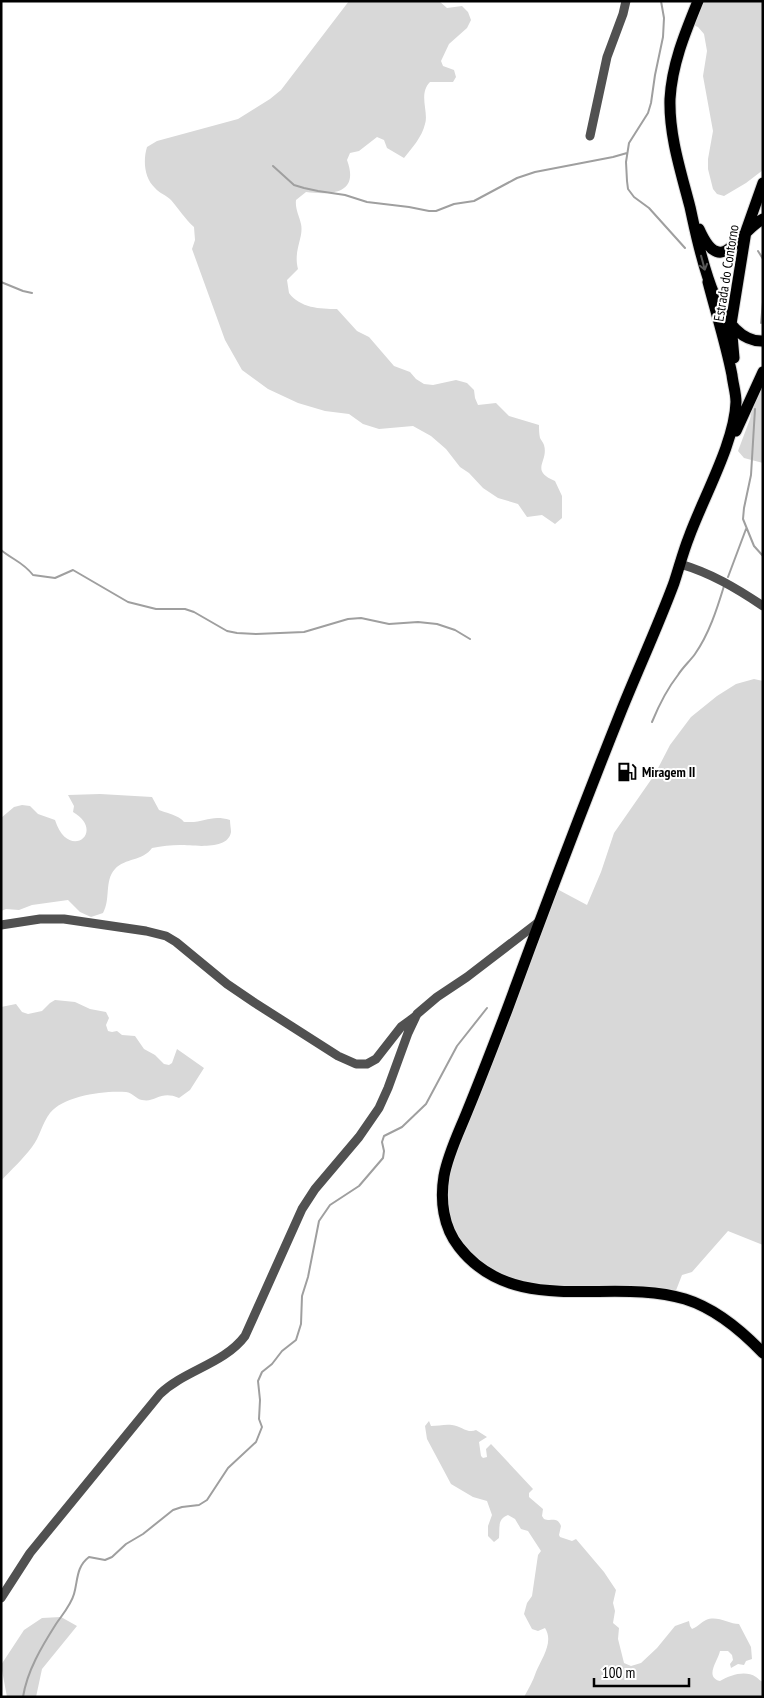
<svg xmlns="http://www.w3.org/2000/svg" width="764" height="1698" font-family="'PT Sans Narrow',sans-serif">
<rect width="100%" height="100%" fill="#fff"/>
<path fill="#d8d8d8" d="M349 1H439L447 8 462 6 468 12 471 20 467 28 449 44 441 61 443 66 454 70 456 77 453 82H430C418 94 429 112 425 124 422 137 412 148 404 158L387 148 384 140 377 137 359 151 350 153 347 160C360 195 330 195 306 192L296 200C295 209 299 215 301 224 304 238 293 250 298 269L287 280 289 293C300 308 320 309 337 309L357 331 369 337 394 366 410 372 416 379 424 384 433 385 456 380 467 383 474 390 475 398 478 405 496 403 509 416 539 425C539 429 539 434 540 438 541 440 543 442 544 445 549 462 529 470 555 481L562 496V518L555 524 542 515 527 517 518 504 498 498 483 488 469 473 460 467 446 449 431 436 413 426 379 429 363 424 349 414 325 411 298 403 268 389 242 370 225 340 192 249 195 240 194 227C185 219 179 209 171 200 166 195 159 193 155 188 144 178 143 160 147 147L157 141 238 119 270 99 281 90Z
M701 1H763V170L746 183 724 196 717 194 713 189 708 169V159L713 131 703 76 707 51 704 34 698 27 693 25Z
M763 377V463L744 458 738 451 750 419 755 394Z
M754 679 763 681V1245L728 1231 692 1272 682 1275 675 1293 524 1284 474 1262 447 1222 446 1177 557 889 587 905 601 872 614 833 655 774 670 745 691 717 717 696 736 684Z
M100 794 152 797 159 810C166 813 174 814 181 819 185 822 182 822 187 822 205 823 211 814 230 820 230 824 231 829 231 832 228 851 193 845 180 845 171 845 162 846 152 848 143 861 125 858 115 869 104 881 111 899 103 913L91 917 80 912 68 900 32 905 19 910 6 909 1 911V818L14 807 22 805 30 806 38 814 55 820C68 862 107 832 73 812L74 806 68 795Z
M55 1000 75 1002 90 1009 106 1012 109 1018 106 1025 108 1031 112 1032 117 1031 122 1035 135 1036 144 1049 155 1055 164 1064 169 1065 172 1063 177 1049 204 1068 190 1090 179 1098C160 1090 156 1103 142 1100 136 1099 133 1093 126 1092 105 1090 63 1096 50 1113 42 1123 40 1137 32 1147 23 1159 11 1170 1 1181V1007L16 1004 22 1012 28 1014 42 1011 50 1003Z
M429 1421 431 1426C438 1426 445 1424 452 1425 461 1426 468 1434 476 1430L487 1437 479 1442 481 1456 483 1458 487 1457 486 1449 491 1444 533 1489 529 1493V1497L543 1509 542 1516 544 1519C551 1522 557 1516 561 1526L559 1535 560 1537 572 1541 576 1539 604 1572 616 1590 613 1603 615 1611 613 1623 619 1628 618 1639 624 1663 631 1666 641 1663 657 1648 675 1626 689 1621 690 1626 692 1629C698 1627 701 1622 706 1620 717 1615 729 1624 739 1624L751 1647 752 1659 746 1661 744 1665 738 1664 731 1668 730 1664 733 1660 732 1655 728 1651H720C718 1661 704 1677 720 1681 731 1675 745 1670 756 1677 759 1679 760 1681 763 1682V1697H524C529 1688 533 1681 536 1672 542 1658 554 1642 545 1628L538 1631 532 1629 524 1614 527 1603 532 1596 538 1555 541 1551 528 1531 521 1529 515 1519 508 1515C497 1519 500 1528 499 1538L494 1542 488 1536V1526L492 1515 487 1501 473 1497 451 1484 427 1439 425 1426Z
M61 1617 77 1626 42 1669 36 1697H7L1 1665 24 1630 42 1618Z"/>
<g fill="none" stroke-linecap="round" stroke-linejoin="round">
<path stroke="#9f9f9f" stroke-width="2" d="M661 1 664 18 663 37 655 75 651 103 648 113 629 143 626 162 627 181 628 189 634 197 649 208 685 248
M273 166 294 185 304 188 318 191 345 195 367 202 409 207 429 211H436L454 204 474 201 517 178 535 172 613 157 627 153
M758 251 763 259
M1 282 23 291 32 293
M761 323 763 302
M755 409 751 475 744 508 743 519 754 546 763 556
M1 550C13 560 23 562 33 575L55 578 73 570 128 602 156 609H185L194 612 227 631 237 633 256 634 304 632 348 619 361 618 389 624 418 622 437 624 455 630 470 639
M728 577 746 529
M652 722C659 705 667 689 678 675 683 667 690 661 695 654 709 634 717 609 724 586
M23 1697C27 1671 42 1646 56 1624 62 1615 71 1605 74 1594 78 1580 76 1567 89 1557L105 1560 112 1557 126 1544 143 1534 173 1510 182 1507 199 1505 207 1500 228 1468 256 1442 262 1427 259 1419 260 1400 258 1381 262 1372 272 1364 282 1351 296 1340 301 1324 302 1296 308 1277 319 1221 330 1205 359 1186 383 1158 384 1151 382 1142 384 1136 402 1127 426 1104 457 1046 487 1008"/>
<defs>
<path id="major" d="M698 1C685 33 672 64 670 99 669 136 681 172 690 207 698 242 715 343 763 341
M699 229C722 281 738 231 763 219
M708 282C716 313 726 344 732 375 733 384 736 393 736 402 735 442 703 498 689 537 683 552 679 568 674 583 658 626 639 667 622 709 582 809 544 909 507 1010 494 1044 481 1078 467 1112 459 1132 448 1154 444 1176 440 1200 443 1227 459 1247 515 1319 611 1276 685 1299 714 1308 742 1331 763 1353
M734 358 731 324 746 231 763 183
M736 431 763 372"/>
</defs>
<use href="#major" stroke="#dbdbdb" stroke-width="13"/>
<path stroke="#515151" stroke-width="9" d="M590 136 607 57 623 14 626 1
M680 564C711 573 736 588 763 606
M1 925 40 919H64L146 931 166 936 176 942 227 984 255 1003 338 1056 356 1064H367L376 1059 401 1027 416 1016
M1 1598 30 1553 160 1394C185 1370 224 1364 245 1336L302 1209 315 1189 359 1137 379 1108 388 1088 408 1033 417 1014 437 997 467 977 540 921"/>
<use href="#major" stroke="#000" stroke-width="11"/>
</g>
<defs><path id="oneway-shaft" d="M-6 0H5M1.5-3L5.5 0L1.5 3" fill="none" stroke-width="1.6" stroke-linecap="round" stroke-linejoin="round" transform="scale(1.25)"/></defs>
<use stroke="#595959" href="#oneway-shaft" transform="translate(703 263) rotate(75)"/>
<defs>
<symbol id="fuel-bare" viewBox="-9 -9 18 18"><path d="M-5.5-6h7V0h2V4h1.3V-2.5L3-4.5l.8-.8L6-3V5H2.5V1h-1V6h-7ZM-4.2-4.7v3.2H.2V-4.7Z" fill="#000" stroke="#fff" stroke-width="2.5" paint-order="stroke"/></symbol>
</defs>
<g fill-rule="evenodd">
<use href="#fuel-bare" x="613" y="758" width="28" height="28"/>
</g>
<g text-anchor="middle" stroke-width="4" stroke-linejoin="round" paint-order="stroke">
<g font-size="14" fill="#000" stroke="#fff">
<text transform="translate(726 273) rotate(-81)" y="5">Estrada do Contorno</text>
</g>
<g font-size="14" font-weight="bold" fill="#000" stroke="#fff" text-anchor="start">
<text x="642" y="777">Miragem II</text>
</g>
</g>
<rect width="764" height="1698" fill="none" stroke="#000000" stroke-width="5"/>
<path d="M594 1678v8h95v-8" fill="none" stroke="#000000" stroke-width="2.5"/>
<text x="602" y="1678" font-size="15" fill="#000000" stroke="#ffffff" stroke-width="4" paint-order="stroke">100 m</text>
</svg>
